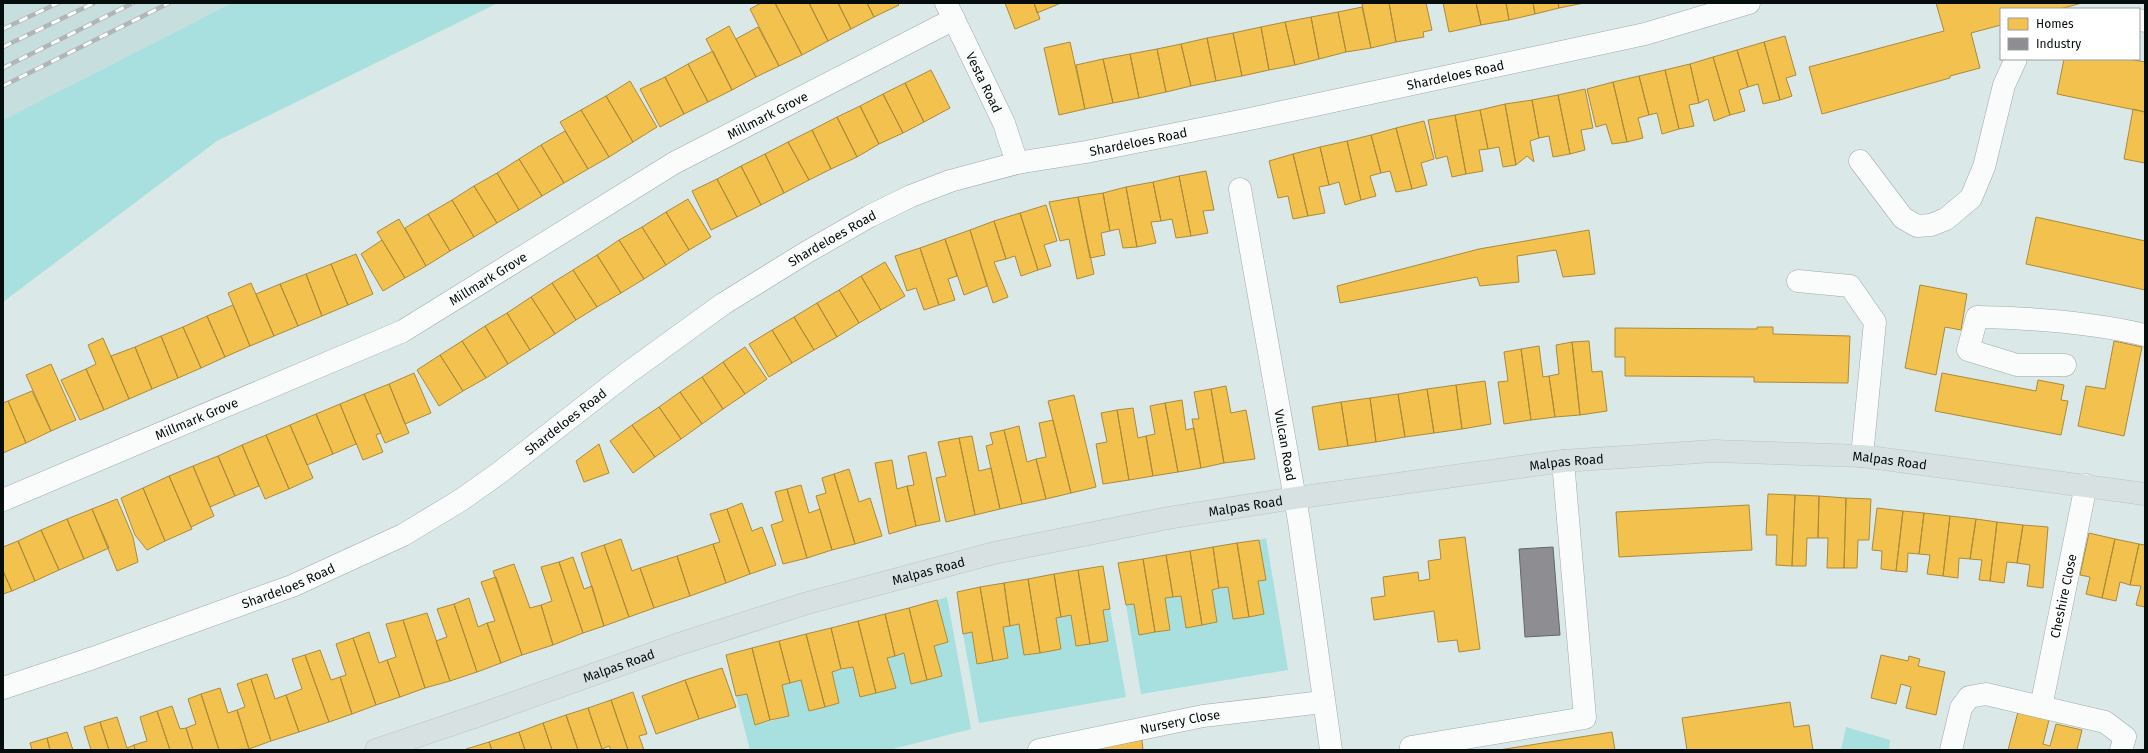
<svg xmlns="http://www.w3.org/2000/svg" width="2148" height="753" font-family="'Fira Sans',sans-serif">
<rect width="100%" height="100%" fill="#dbe8e8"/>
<path fill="#c6dede" d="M8 3H232L3 120V5Z"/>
<path fill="#a8dfdf" d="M232 3H498L217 141 3 302V120Z
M1266 538 1288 670 1141 694 1126 605 1134 604 1139 635 1170 630 1165 598 1181 596 1186 627 1217 622 1212 590 1228 587 1233 619 1264 614 1258 581 1266 580 1259 540Z
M947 597 971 729 889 750H750L736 696 747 694 755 725 789 716 782 685 801 680 809 711 839 703 832 672 853 667 861 697 895 688 887 658 904 653 911 684 942 676 934 646 948 642 937 600Z
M1110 609 1126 697 979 723 963 634 972 632 977 663 1008 658 1003 627 1019 624 1024 655 1061 649 1056 618 1071 615 1076 646 1108 641 1103 610Z
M1846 727 1890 740 1889 750H1841Z"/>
<path fill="#f2c14e" stroke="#ab8b3a" d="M761 3H775L802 55 779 66 750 9Z
M775 3H809L828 41 802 55Z
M809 3H838L851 29 828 41Z
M838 3H867L874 17 851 29Z
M867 3H897L899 5 874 17Z
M1005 3H1034L1040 19 1015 29Z
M1034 3H1061L1037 13Z
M1368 3H1389L1396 42 1371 48 1362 4Z
M1389 3H1426L1432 30 1423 32 1424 37 1396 42Z
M1443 3H1476L1481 25 1449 32Z
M1476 3H1506L1509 20 1481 25Z
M1506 3H1533L1535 14 1509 20Z
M1533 3H1558L1559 8 1535 14Z
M1558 3H1584L1559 8Z
M1936 3H2082L2060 9H2001V25L1971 33 1980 68 1950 76V78L1822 114 1809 67 1944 31Z
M1362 7 1371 48 1346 52 1338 12Z
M1338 12 1346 52 1319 59 1311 17Z
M1311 17 1319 59 1295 65 1285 22Z
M1285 22 1295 65 1269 70 1261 27Z
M729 26 756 77 732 90 706 39Z
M758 27 779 66 756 77 736 39Z
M1261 27 1269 70 1242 76 1233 33Z
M1233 33 1242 76 1216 81 1207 38Z
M1785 36 1796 75 1786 78 1792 96 1780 100 1764 42Z
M1207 38 1216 81 1191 86 1181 44Z
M1070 42 1085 109 1059 115 1044 48Z
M1764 42 1780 100 1763 104 1758 84 1748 87 1737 50Z
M1181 44 1191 86 1166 92 1157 49Z
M1157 49 1166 92 1139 98 1130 54Z
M1737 50 1748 87 1739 90 1745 111 1730 115 1713 57Z
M713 51 732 90 708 102 688 64Z
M1130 54 1139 98 1113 103 1103 59Z
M1713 57 1730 115 1714 121 1708 99 1699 103 1690 64Z
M1103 59 1113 103 1085 109 1076 65Z
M2064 59H2129L2145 62V112L2057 94Z
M688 64 708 102 684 114 665 77Z
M1690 64 1699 103 1689 105 1694 126 1679 129 1665 70Z
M931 70 950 108 924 122 905 83Z
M1665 70 1679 129 1662 134 1657 113 1649 115 1639 76Z
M1639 76 1649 115 1638 118 1643 138 1627 142 1613 82Z
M665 77 684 114 660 127 640 89Z
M630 81 657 127 633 142 606 96Z
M1613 82 1627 142 1612 144 1606 124 1596 127 1587 89Z
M905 83 924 122 903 133 883 94Z
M1585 89 1593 128 1581 130 1585 150 1570 154 1558 95Z
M883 94 903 133 879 144 860 106Z
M1558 95 1570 154 1553 157 1549 136 1539 138 1532 100Z
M606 96 633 142 609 157 581 110Z
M1532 100 1539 138 1530 141 1534 162 1527 156 1516 165 1505 104Z
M1505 104 1516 165 1503 167 1499 147 1488 149 1480 110Z
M860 106 879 144 857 157 837 117Z
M2133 109 2145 112V163L2124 159Z
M581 110 609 157 588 169 560 122Z
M1480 110 1488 149 1479 150 1483 171 1466 174 1455 115Z
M1455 115 1466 174 1452 177 1447 156 1436 159 1428 120Z
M837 117 857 157 831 169 812 130Z
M1424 121 1434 159 1421 163 1427 185 1412 189 1396 128Z
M1396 128 1412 189 1396 192 1390 171 1381 173 1371 135Z
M812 130 831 169 809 180 788 142Z
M565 131 588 169 564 183 541 145Z
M1371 135 1381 173 1370 176 1376 196 1361 200 1347 141Z
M1347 141 1361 200 1345 205 1339 182 1329 185 1320 147Z
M788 142 809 180 784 193 765 154Z
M541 145 564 183 542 196 519 159Z
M1320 147 1329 185 1319 187 1325 213 1308 216 1293 154Z
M765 154 784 193 761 205 741 166Z
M1293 154 1308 216 1293 219 1288 196 1278 198 1269 161Z
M519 159 542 196 519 210 497 173Z
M741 166 761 205 737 217 717 179Z
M1206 171 1214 210 1203 211 1208 233 1191 236 1179 176Z
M497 173 519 210 497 223 474 186Z
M1179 176 1191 236 1176 238 1172 219 1161 221 1153 182Z
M717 179 737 217 711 230 692 191Z
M1153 182 1161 221 1151 222 1156 243 1137 247 1126 187Z
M474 186 497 223 474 237 452 200Z
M1126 187 1137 247 1123 248 1119 229 1110 231 1103 193Z
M1103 193 1110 231 1101 233 1105 255 1090 258 1078 197Z
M1078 197 1094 274 1077 279 1069 239 1060 241 1049 202Z
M688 199 711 237 689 250 666 212Z
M452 200 474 237 450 251 428 214Z
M1046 205 1057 241 1044 245 1051 266 1038 270 1020 213Z
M666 212 689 250 666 265 642 227Z
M1020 213 1038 270 1021 276 1015 256 1006 259 994 221Z
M428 214 450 251 426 266 405 228Z
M2036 217 2145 241V290L2026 264Z
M399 219 426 266 405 278 377 232Z
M994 221 1006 259 994 262 1008 297 993 303 970 230Z
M642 227 666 265 644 279 619 240Z
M970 230 987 286 964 295 945 239Z
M1589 230 1595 274 1563 277 1556 250 1517 256 1519 282 1480 286 1477 277 1340 303 1337 286 1479 249Z
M945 239 957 276 948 279 955 300 939 305 920 248Z
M382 240 405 278 383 291 361 254Z
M619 240 644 279 621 293 597 255Z
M920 248 939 305 924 310 916 288 907 291 895 256Z
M356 254 373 294 348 305 331 264Z
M597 255 621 293 597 307 573 270Z
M885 262 905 296 881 310 861 276Z
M331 264 348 305 322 316 306 274Z
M573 270 597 307 576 320 552 283Z
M306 274 322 316 298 326 280 284Z
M861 276 881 310 859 323 839 290Z
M251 283 274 336 250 346 228 293Z
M552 283 576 320 555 334 531 297Z
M280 284 298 326 274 336 256 294Z
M1920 285 1967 294 1961 330 1945 327 1936 375 1905 368Z
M839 290 859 323 837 337 817 303Z
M531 297 555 334 530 350 507 313Z
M817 303 837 337 814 350 794 317Z
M233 305 250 346 225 357 207 316Z
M507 313 530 350 508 364 485 326Z
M207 316 225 357 201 368 183 327Z
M794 317 814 350 792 363 772 330Z
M485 326 508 364 486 378 462 341Z
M183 327 201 368 178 378 161 336Z
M1757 327H1773V334L1850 336 1848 383 1754 382V377L1625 376V357H1615V328L1757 329Z
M772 330 792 363 769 377 749 344Z
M161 336 178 378 152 389 135 347Z
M103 338 129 399 104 410 86 369 96 364 88 345Z
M462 341 486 378 463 391 440 355Z
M1589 341 1592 372 1602 371 1607 411 1580 415 1572 342Z
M2114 341 2142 347 2124 436 2078 426 2086 386 2105 389Z
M1572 342 1580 415 1555 417 1549 376 1559 374 1556 345Z
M1539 346 1543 377 1549 376 1555 417 1531 420 1521 349Z
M135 347 152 389 129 399 111 356Z
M745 347 767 379 745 394 723 362Z
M1521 349 1531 420 1504 424 1498 382 1508 381 1504 352Z
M440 355 463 391 439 406 417 370Z
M723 362 745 394 723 409 702 377Z
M51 364 76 420 51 431 26 375Z
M86 369 104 410 80 420 61 380Z
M414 373 431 413 405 424 389 384Z
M1942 373 2036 391 2038 380 2064 385 2061 400 2068 401 2061 435 1935 411Z
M702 377 723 409 702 424 680 392Z
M1485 381 1491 424 1462 429 1456 385Z
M389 384 409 433 385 443 364 394Z
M1456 385 1462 429 1434 433 1427 389Z
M1226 386 1231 413 1246 410 1255 459 1224 463 1211 389Z
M1211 389 1224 463 1201 468 1192 419H1199L1194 392Z
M1427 389 1434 433 1405 437 1398 394Z
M32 391 51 431 26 443 8 401Z
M680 392 702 424 681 439 659 407Z
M364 394 381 433 376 435 383 452 363 460 340 404Z
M1398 394 1405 437 1376 442 1370 398Z
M1074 395 1096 487 1071 493 1048 401Z
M1370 398 1376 442 1348 446 1341 402Z
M1182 400 1186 430 1194 428 1201 468 1178 472 1165 403Z
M8 401 26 443 3 453V403Z
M1341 402 1348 446 1319 450 1312 407Z
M1165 403 1178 472 1153 476 1146 436 1155 434 1150 406Z
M340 404 356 444 333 454 316 414Z
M659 407 681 439 655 457 632 425Z
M1133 408 1138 438 1146 436 1153 476 1129 480 1117 410Z
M1117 410 1129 480 1103 484 1096 444 1107 442 1101 413Z
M316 414 333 454 307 465 290 425Z
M1053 420 1071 493 1046 499 1036 459 1046 457 1039 423Z
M290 425 313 478 289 489 266 435Z
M632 425 655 457 633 473 610 441Z
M1019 426 1027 462 1036 459 1046 499 1022 504 1004 430Z
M1004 430 1022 504 1000 509 986 446 993 444 990 433Z
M266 435 289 489 265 499 242 445Z
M972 436 979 471 991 468 1000 509 975 515 959 438Z
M959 438 975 515 946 522 936 478 946 476 938 442Z
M599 444 609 473 584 482 576 461Z
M242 445 259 486 235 496 218 456Z
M926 452 940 521 916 526 907 486 914 485 908 456Z
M218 456 235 496 210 507 193 466Z
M892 460 897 489 907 486 916 526 889 534 875 463Z
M193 466 214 516 191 527 169 476Z
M849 469 859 502 870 498 882 536 855 544 834 474Z
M834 474 855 544 832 550 816 496 826 493 822 478Z
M169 476 192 529 165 541 143 488Z
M801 485 809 513 820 509 832 550 807 558 787 489Z
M143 488 165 541 147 550 135 535 121 498Z
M787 489 807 558 783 564 771 525 783 521 775 492Z
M1768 494 1795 495 1792 566 1776 565 1777 535H1766Z
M1795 495 1819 496 1818 538H1807L1806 566H1792Z
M1819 496 1846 498 1844 568H1827L1828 538H1818Z
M1846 498 1871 499 1869 540H1858L1857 568H1844Z
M117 499 133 537 138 562 117 571 92 509Z
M742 503 752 531 762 527 776 565 750 574 727 509Z
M1749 505 1752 550 1619 557 1616 512Z
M1877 508 1903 511 1896 571 1881 569 1882 551 1872 550Z
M92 509 109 548 84 559 67 519Z
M727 509 750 574 726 583 713 544 720 542 710 514Z
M1903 511 1924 513 1919 554 1908 553 1907 572 1896 571Z
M1924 513 1950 516 1943 576 1927 574 1930 555 1919 554Z
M1950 516 1976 519 1970 559 1959 558 1958 578 1943 576Z
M67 519 84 559 59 570 41 530Z
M1976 519 1997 522 1990 581 1979 580 1982 560 1970 559Z
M1997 522 2023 525 2017 563 2007 562 2004 583 1990 581Z
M2023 525 2048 527 2043 588 2027 586 2030 565 2017 563Z
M41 530 59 570 35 581 18 541Z
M2089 533 2115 539 2102 598 2086 594 2090 577 2080 575Z
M1465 537 1480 649 1459 652 1457 640 1438 642 1434 611 1374 620 1371 598 1385 596 1383 577 1418 572 1419 581 1430 579 1428 561 1441 559 1439 540Z
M621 539 632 571 640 568 654 608 629 617 604 545Z
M2115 539 2139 544 2130 585 2120 582 2116 601 2102 598Z
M1259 540 1266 580 1258 581 1264 614 1249 617 1237 543Z
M18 541 35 581 12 591 3 571V547Z
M1237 543 1249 617 1233 619 1228 587 1219 588 1213 547Z
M713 544 726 583 690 596 677 556Z
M2139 544 2145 545V607L2136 605 2141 586 2130 585Z
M604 545 629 617 604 626 581 553Z
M1213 547 1219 588 1212 590 1217 622 1202 625 1190 551Z
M1190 551 1202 625 1186 628 1181 596 1173 597 1166 555Z
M1166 555 1173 597 1165 598 1170 630 1155 632 1143 559Z
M677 556 690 596 654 608 640 568Z
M573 557 584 589 592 586 604 626 583 633 559 562Z
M1143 559 1155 632 1139 635 1134 604 1126 605 1118 563Z
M559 562 583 633 553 645 541 605 552 601 541 567Z
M514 564 530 608 541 605 553 645 522 655 493 571Z
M1103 566 1110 609 1103 610 1108 641 1090 644 1078 570Z
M1078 570 1090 644 1076 646 1071 615 1061 617 1054 574Z
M3 571 12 591 3 594Z
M1054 574 1061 617 1056 618 1061 649 1040 653 1028 579Z
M496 577 522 655 501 663 487 623 495 621 481 582Z
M1028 579 1040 653 1024 655 1019 624 1010 626 1004 583Z
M1004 583 1010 626 1003 627 1008 658 993 661 980 587Z
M980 587 993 661 977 664 972 632 963 634 957 592Z
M469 598 478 627 487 623 501 663 477 672 454 604Z
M937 600 948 642 934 646 942 676 927 680 909 608Z
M454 604 477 672 450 681 436 641 447 637 437 609Z
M909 608 927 680 911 684 904 653 895 656 885 614Z
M427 613 450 681 425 688 403 620Z
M885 614 895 656 887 658 896 688 876 693 858 621Z
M403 620 425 688 400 697 387 660 396 657 386 624Z
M858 621 876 693 860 697 853 667 841 669 831 628Z
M831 628 841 669 832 672 839 703 825 707 806 634Z
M369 632 379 663 387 660 400 697 376 705 353 638Z
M806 634 825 707 809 711 801 680 790 683 779 641Z
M353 638 376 705 352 714 340 677 346 675 336 644Z
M779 641 790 683 782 685 789 716 770 720 752 648Z
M752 648 770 720 755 725 747 694 736 696 726 655Z
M320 650 331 680 340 677 352 714 329 722 305 655Z
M305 655 329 722 299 732 286 695 302 689 292 659Z
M1881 655 1908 661 1909 656 1920 659 1918 666 1945 672 1936 715 1906 708 1911 687 1901 684 1896 704 1871 698Z
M722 668 736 707 699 719 685 680Z
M267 674 275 699 286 695 299 732 271 741 251 679Z
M251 679 271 741 249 749 237 710 245 707 237 684Z
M685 680 699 719 656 734 642 696Z
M220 688 228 713 237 710 249 749 219 750 201 694Z
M633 692 647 734 639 736 644 750H628L611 700Z
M201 694 219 750H193L186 728 196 724 188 699Z
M611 700 628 750H611L609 746 602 749 588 708Z
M1790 702 1794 727 1809 725 1813 750H1687L1682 718Z
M172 706 180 729 186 728 193 750H170L157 711Z
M588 708 602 749 598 750H578L566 715Z
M2019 708 2050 716 2043 744 2050 746 2056 724 2082 730 2077 750H2008Z
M157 711 170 750H135L134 745 147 741 140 717Z
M566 715 578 750H552L543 723Z
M117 717 127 748 134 745 135 750H109L100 722Z
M100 722 109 750H91L84 727Z
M543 723 552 750H525L519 732Z
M67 732 73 750H50L47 738Z
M519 732 525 750H492L489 742Z
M1612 732 1615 750H1499Z
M47 738 50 750H32L30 743Z
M1142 740 1143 750H1098V748Z
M489 742 492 750H466V749Z"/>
<path fill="#8d8d92" stroke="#64676a" d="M1553 547 1560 635 1525 637 1519 549Z"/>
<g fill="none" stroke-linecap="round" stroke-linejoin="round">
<defs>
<g id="minor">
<path id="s1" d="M946 3 1004 123 1017 163"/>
<path d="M2139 20 2145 21"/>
<path d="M1860 161 1903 218 1917 226 1931 225 1946 219 1971 198 1984 167 2004 85 2016 59"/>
<path id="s2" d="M1240 189 1299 521 1331 750"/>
<path d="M1798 281 1850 286 1875 322 1862 456"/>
<path d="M2065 365H2017L1968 350 1977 317C2034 318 2090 322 2145 335"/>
<path d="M2086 485 2041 707 2105 722 2125 737 2121 750"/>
<path id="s3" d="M3 500 403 331 674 163 954 19"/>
<path id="s4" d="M3 688 93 658 292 586 403 535 461 500 499 473 625 375 723 304 807 252 870 216 911 196 950 181 1017 163 1086 152 1245 120 1645 34 1749 3"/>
<path d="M1411 747 1585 718 1563 461"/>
<path id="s5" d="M1039 750 1203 716 1323 702"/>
<path d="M1951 750 1961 708 1969 697 1986 694 2041 707"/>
</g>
<g id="major">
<path id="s6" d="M376 750 474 717 676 645 804 604 994 553 1168 518 1295 498 1563 461 1714 451 1862 456 2145 494"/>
</g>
</defs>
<use href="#minor" stroke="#9fa9a9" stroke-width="23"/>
<use href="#major" stroke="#bcc2c2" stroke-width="23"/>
<use href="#minor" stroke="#fafcfc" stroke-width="22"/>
<use href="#major" stroke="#d8e1e1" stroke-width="22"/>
<defs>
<path id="rail" d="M3 29 58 3
M3 47 94 3
M3 68 133 3
M3 86 169 3"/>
</defs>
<use href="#rail" stroke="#b1b5b5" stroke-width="4.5"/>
<use href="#rail" stroke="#fff" stroke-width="3" stroke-dasharray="9" stroke-linecap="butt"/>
</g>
<g text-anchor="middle" stroke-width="4" stroke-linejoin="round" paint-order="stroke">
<g font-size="13" fill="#060d0d" stroke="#fff">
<text dy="5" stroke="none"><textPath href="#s4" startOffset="1599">Shardeloes Road</textPath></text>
<text dy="5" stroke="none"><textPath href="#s1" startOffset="88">Vesta Road</textPath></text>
<text dy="5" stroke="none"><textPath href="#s3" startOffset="858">Millmark Grove</textPath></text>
<text dy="5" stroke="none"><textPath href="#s4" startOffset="1275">Shardeloes Road</textPath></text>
<text dy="5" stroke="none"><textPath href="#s4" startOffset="951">Shardeloes Road</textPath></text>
<text dy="5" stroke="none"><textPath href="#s3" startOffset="534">Millmark Grove</textPath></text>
<text dy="5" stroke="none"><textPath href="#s3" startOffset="210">Millmark Grove</textPath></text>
<text dy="5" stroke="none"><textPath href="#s4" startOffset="627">Shardeloes Road</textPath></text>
<text dy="5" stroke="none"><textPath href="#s2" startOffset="260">Vulcan Road</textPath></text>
<text dy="5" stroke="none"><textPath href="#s6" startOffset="1553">Malpas Road</textPath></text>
<text dy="5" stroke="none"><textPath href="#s6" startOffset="1229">Malpas Road</textPath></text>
<text dy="5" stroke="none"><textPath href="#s6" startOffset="905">Malpas Road</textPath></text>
<text dy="5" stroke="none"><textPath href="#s6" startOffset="581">Malpas Road</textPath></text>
<text dy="5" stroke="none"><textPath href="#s4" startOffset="303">Shardeloes Road</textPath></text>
<text transform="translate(2063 596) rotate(-78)" y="5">Cheshire Close</text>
<text dy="5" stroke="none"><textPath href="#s6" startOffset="257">Malpas Road</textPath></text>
<text dy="5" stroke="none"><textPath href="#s5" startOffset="144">Nursery Close</textPath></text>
</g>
</g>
<rect width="2148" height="753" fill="none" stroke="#060d0d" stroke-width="8"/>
<rect x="2000" y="8" width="140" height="52" fill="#ffffff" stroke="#9b9e9e"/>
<rect x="2008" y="18" width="20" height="12" fill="#f2c14e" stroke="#9b9e9e"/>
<text x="2036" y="28" font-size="12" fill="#060d0d">Homes</text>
<rect x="2008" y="38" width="20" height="12" fill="#8d8d92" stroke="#9b9e9e"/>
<text x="2036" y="48" font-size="12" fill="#060d0d">Industry</text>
</svg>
